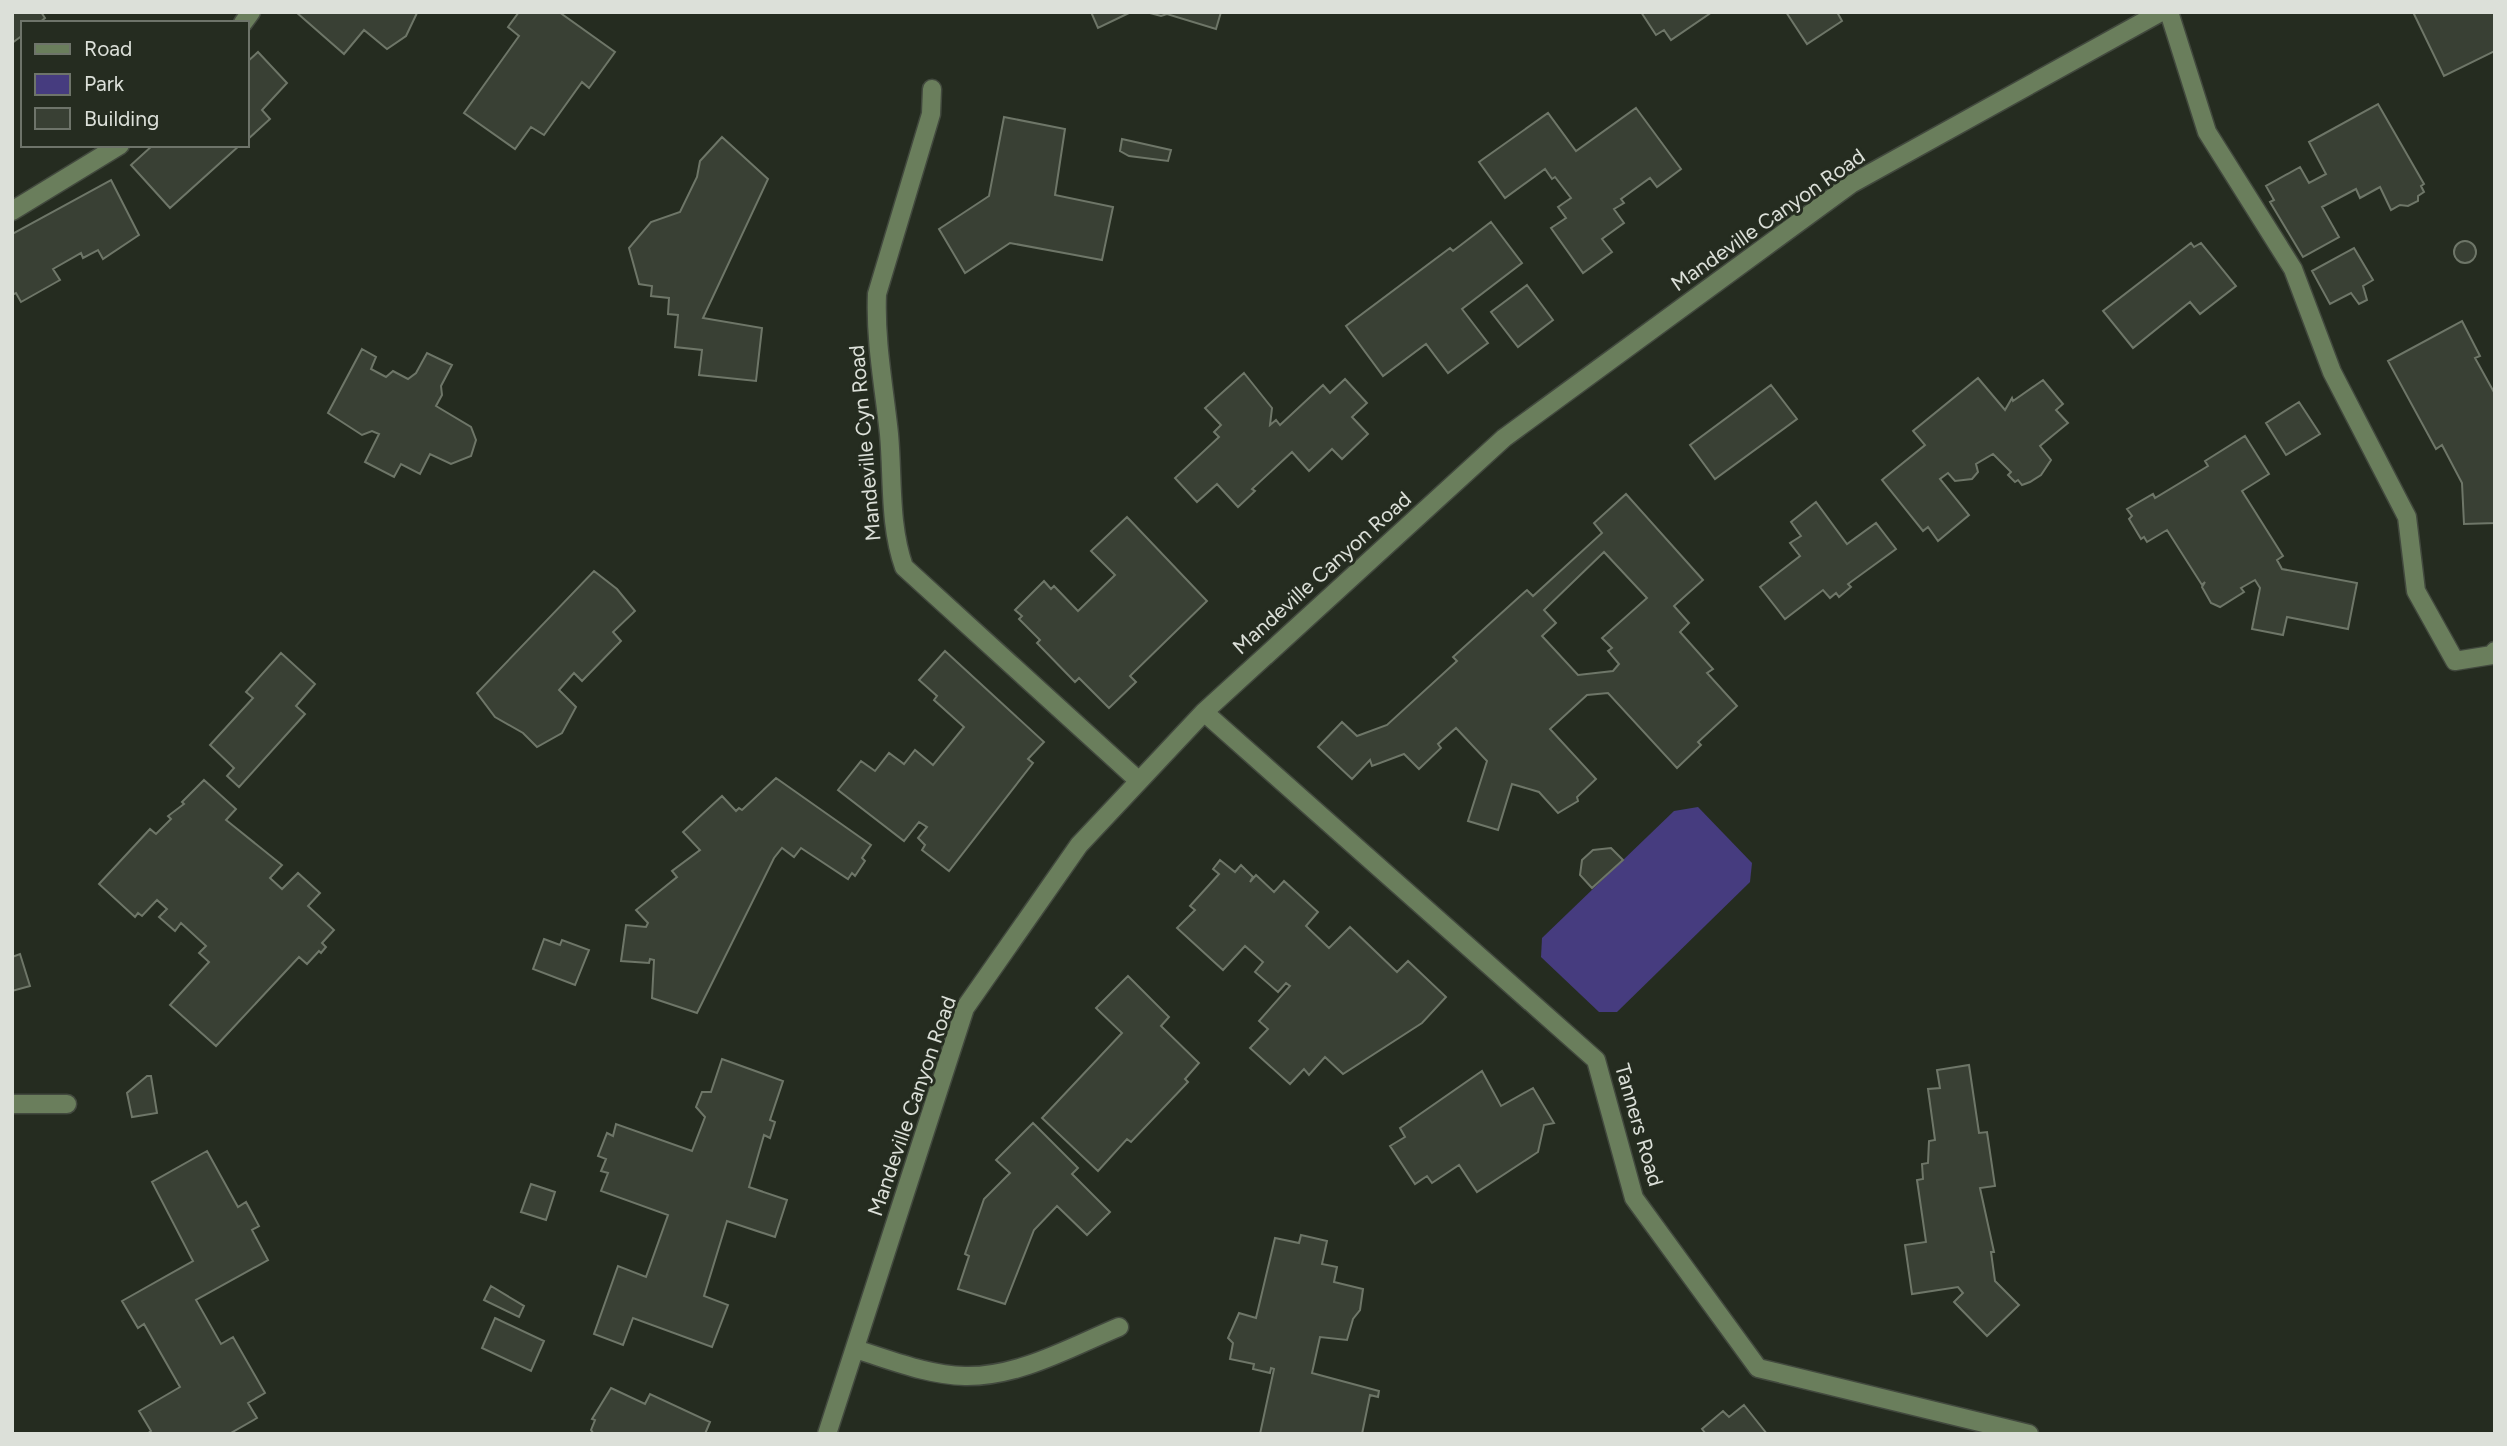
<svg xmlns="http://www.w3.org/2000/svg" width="2507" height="1446" font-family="Figtree,sans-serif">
<rect width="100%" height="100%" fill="#252c20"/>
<path fill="#463c7f" d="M1698 807 1752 863 1750 882 1617 1012H1599L1541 957 1542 938 1674 811Z"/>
<path fill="#394034" stroke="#6e7668" stroke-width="2" fill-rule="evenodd" d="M12 12H41L45 18 39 23H23V35L12 43Z
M296 12H416L417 13 406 36 387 49 364 30 344 54Z
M519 12H559L615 52 589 88 582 82 544 135 531 127 515 149 464 113 519 36 508 27Z
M1091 12H1131L1098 28Z
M1146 12H1221L1216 29 1167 14 1161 16Z
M1641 12H1712L1671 40 1664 30 1656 35Z
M1786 12H1837L1842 21 1807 44Z
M2413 12H2495V51L2444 76Z
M258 52 287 83 262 110 270 119 247 140V62Z
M2378 104 2424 184 2421 186 2424 192 2418 196V201L2408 206 2400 205 2391 210 2380 187 2360 198 2356 189 2322 207 2339 237 2303 257 2270 202 2274 200 2266 186 2300 167 2309 183 2326 174 2309 142Z
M1636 108 1681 169 1657 187 1650 178 1621 199 1624 203 1614 209 1624 223 1602 239 1612 252 1583 273 1551 228 1566 218 1558 207 1571 198 1555 177 1552 179 1545 169 1505 198 1479 162 1548 113 1576 151Z
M1004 117 1065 129 1055 195 1113 207 1102 260 1010 243 965 273 939 229 989 196Z
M722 137 768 179 703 318 762 328 756 381 699 375 702 350 675 347 678 315 668 314 669 298 651 296 652 286 639 284 629 248 651 222 680 212 697 177 700 161Z
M1122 139 1171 150 1168 161 1129 156 1120 151Z
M153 145H240L170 208 131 165Z
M111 180 139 235 103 259 98 250 83 258 81 253 53 269 60 280 21 302 16 293 12 295V234Z
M1491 222 1522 263 1462 309 1488 343 1448 373 1426 344 1383 376 1346 326 1450 248 1453 251Z
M2454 252a11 11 0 1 1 22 0a11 11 0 1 1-22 0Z
M2191 243 2194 247 2201 243 2236 286 2200 314 2190 302 2133 348 2103 311Z
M2354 248 2373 280 2363 286 2367 300 2359 304 2351 293 2330 304 2312 271Z
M1527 285 1553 320 1518 347 1491 312Z
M2462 321 2480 356 2475 358 2495 394V523L2464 524 2462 483 2442 445 2436 449 2388 361Z
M362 349 376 357 371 369 386 377 393 371 408 379 416 373 427 353 452 365 441 386 442 395 436 406 471 427 476 440 471 456 451 464 430 454 420 474 401 464 394 477 365 462 379 434 372 431 362 435 328 413Z
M1244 373 1272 408 1270 425 1276 420 1280 425 1323 385 1330 393 1345 379 1367 403 1352 417 1368 434 1342 459 1332 449 1309 471 1292 452 1252 489 1255 491 1238 507 1217 484 1197 502 1175 478 1219 437 1214 432 1221 425 1205 408Z
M1978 378 2005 410 2012 398 2013 401 2043 380 2063 404 2056 410 2068 423 2040 446 2051 460 2041 475 2030 482 2022 485 2018 480 2015 482 2008 475 2011 472 1993 454 1976 464 1978 472 1972 479 1955 481 1948 473 1940 479 1969 515 1938 541 1928 527 1923 531 1882 480 1925 445 1913 431Z
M1771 385 1797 419 1715 479 1690 445Z
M2299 402 2320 434 2286 455 2266 423Z
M2245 436 2269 474 2242 491 2283 556 2277 560 2282 569 2357 583 2348 629 2287 617 2283 635 2252 629 2260 588 2255 580 2241 588 2244 592 2220 607 2211 603 2202 587 2205 582 2202 585 2167 530 2147 542 2144 537 2141 539 2129 519 2132 516 2127 509 2153 494 2155 498 2208 466 2205 461Z
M1626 494 1703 580 1674 606 1689 623 1680 632 1713 669 1707 673 1737 706 1698 742 1701 745 1677 768 1608 693 1587 695 1550 729 1596 779 1577 797 1578 801 1558 813 1539 792 1512 784 1498 830 1468 821 1487 761 1456 728 1438 744 1441 748 1419 769 1404 754 1372 766 1370 760 1352 779 1318 747 1342 722 1357 736 1387 725 1457 661 1453 657 1518 598 1527 590 1533 596 1602 533 1594 523ZM1604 552 1647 598 1602 638 1612 648 1608 651 1619 664 1613 671 1578 675 1542 636 1556 623 1544 610Z
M1816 502 1847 544 1876 523 1896 549 1848 584 1851 587 1839 597 1836 593 1830 598 1823 590 1785 619 1760 587 1800 556 1790 543 1801 536 1791 522Z
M1127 517 1207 601 1130 676 1136 682 1109 708 1079 678 1075 682 1037 643 1040 640 1019 619 1022 616 1015 610 1044 581 1051 589 1054 586 1078 611 1115 575 1091 551Z
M594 571 617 589 635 611 613 632 621 641 582 681 574 673 559 690 576 707 562 733 537 747 523 733 495 717 477 693Z
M945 651 1044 742 1028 759 1033 763 949 871 922 850 925 845 918 838 927 827 919 822 904 841 838 790 861 761 875 771 889 753 904 764 915 750 933 765 964 727 934 700 937 696 919 680Z
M281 653 315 684 296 706 305 714 239 787 227 776 234 768 210 745 253 698 246 692Z
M776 778 871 845 862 858 865 861 855 876 852 873 848 879 801 848 794 857 782 848 774 858 697 1013 652 998 654 960 650 959 649 963 621 961 626 925 646 927 648 923 636 910 677 877 672 871 700 850 683 832 722 796 736 811 739 808 742 810Z
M204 780 236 809 226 820 282 865 270 878 282 889 298 873 320 893 308 906 334 930 322 943 326 947 321 953 319 951 307 964 299 957 216 1046 170 1005 209 962 199 953 206 946 181 923 175 931 159 917 167 909 157 900 142 916 138 913 135 917 99 884 150 829 156 834 171 819 168 816 184 804 182 802Z
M1611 848 1623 860 1592 888 1580 875 1582 860 1593 850Z
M1220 860 1235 872 1241 865 1253 877 1250 882 1256 875 1274 892 1284 881 1318 912 1306 926 1329 948 1350 927 1397 972 1408 961 1446 997 1422 1023 1343 1074 1325 1057 1309 1075 1304 1069 1290 1084 1250 1048 1268 1029 1259 1021 1290 986 1286 983 1278 992 1255 972 1263 962 1245 946 1223 970 1177 928 1195 910 1190 906 1219 874 1213 869Z
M544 939 560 945 562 940 589 950 575 985 533 969Z
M20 954 30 986 12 991V957Z
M1128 976 1169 1017 1161 1026 1199 1063 1185 1079 1188 1082 1131 1142 1127 1139 1098 1171 1042 1118 1122 1033 1096 1008Z
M722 1059 783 1081 770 1120 775 1122 770 1138 764 1135 749 1187 787 1200 775 1237 727 1221 704 1296 728 1305 712 1347 633 1318 623 1345 594 1334 618 1266 646 1277 668 1215 601 1191 608 1173 601 1171 606 1159 598 1156 607 1133 613 1136 616 1124 692 1151 705 1117 696 1107 702 1092H711Z
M1969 1065 1979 1133 1987 1132 1995 1186 1980 1188 1994 1252H1991L1995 1281 2019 1305 1987 1336 1954 1302 1963 1293 1958 1287 1912 1294 1905 1245 1926 1242 1917 1180 1923 1179 1922 1164 1928 1163 1929 1141 1935 1140 1928 1089 1940 1088 1937 1070Z
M1482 1071 1501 1106 1533 1088 1554 1123 1544 1125 1538 1152 1477 1192 1459 1165 1432 1183 1427 1176 1415 1184 1390 1146 1405 1137 1400 1128Z
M147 1076H151L157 1113 132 1117 127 1093Z
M1033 1123 1078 1168 1072 1174 1110 1212 1087 1235 1057 1206 1034 1230 1005 1304 958 1289 969 1256 965 1254 984 1199 1010 1173 996 1160Z
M207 1151 238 1207 246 1202 259 1226 252 1230 268 1260 196 1300 221 1344 233 1337 265 1393 248 1403 257 1418 229 1434H147L151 1431 139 1411 180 1387 144 1324 138 1328 122 1301 193 1261 152 1182Z
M531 1184 555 1192 546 1220 521 1212Z
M1301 1235 1327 1241 1322 1264 1337 1267 1334 1282 1363 1289 1360 1310 1353 1319 1347 1340 1320 1337 1312 1373 1379 1391 1378 1397 1370 1395 1362 1434H1260L1274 1369 1271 1368 1270 1373 1253 1369 1254 1364 1230 1359 1233 1343 1228 1338 1239 1313 1256 1318 1275 1238 1299 1243Z
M491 1286 524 1306 519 1317 484 1300Z
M495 1318 544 1341 531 1371 482 1348Z
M611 1388 645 1404 650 1394 710 1422 705 1434H594L591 1430 595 1420 592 1419Z
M1744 1405 1767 1434H1706L1702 1429 1723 1411 1729 1417Z"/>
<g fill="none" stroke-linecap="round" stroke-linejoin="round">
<defs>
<path id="minor" d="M2169 12 2207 132 2293 269 2332 372 2407 517 2416 591 2455 661 2492 655 2495 651
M243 23 251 12
M932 89 931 114 877 294C875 341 884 387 889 434 893 478 889 525 904 567L1139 781
M12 211 120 145
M1204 712 1596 1060 1634 1198 1758 1368 2029 1434
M12 1104H67
M855 1349C891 1360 927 1375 965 1376 1019 1377 1071 1347 1119 1327
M827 1434 965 1008 1079 845 1204 712 1504 438 1851 184 2161 12"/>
</defs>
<use href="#minor" stroke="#42493e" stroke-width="21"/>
<use href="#minor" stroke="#6a7e5c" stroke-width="18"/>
</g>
<g text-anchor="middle" stroke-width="6" stroke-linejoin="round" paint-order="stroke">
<g font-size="21" fill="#dce0d9" stroke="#252c20">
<text transform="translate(1768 220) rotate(-35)" y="7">Mandeville Canyon Road</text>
<text transform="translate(865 443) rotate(-95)" y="7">Mandeville Cyn Road</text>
<text transform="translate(1322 573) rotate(-42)" y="7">Mandeville Canyon Road</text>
<text transform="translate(912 1106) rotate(-71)" y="7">Mandeville Canyon Road</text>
<text transform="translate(1639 1125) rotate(74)" y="7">Tanners Road</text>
</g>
</g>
<rect width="2507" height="1446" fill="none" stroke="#dce0d9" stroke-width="28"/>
<rect x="21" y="21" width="228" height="126" fill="#252c20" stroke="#6e746a" stroke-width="2"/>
<rect x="35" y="44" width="35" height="10" fill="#6a7e5c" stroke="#6e746a" stroke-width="2"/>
<text x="84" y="56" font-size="21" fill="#dce0d9">Road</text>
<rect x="35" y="74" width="35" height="21" fill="#463c7f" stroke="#6e746a" stroke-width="2"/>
<text x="84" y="91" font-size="21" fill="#dce0d9">Park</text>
<rect x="35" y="108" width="35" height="21" fill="#394034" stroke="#6e746a" stroke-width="2"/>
<text x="84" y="126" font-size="21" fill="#dce0d9">Building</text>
</svg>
